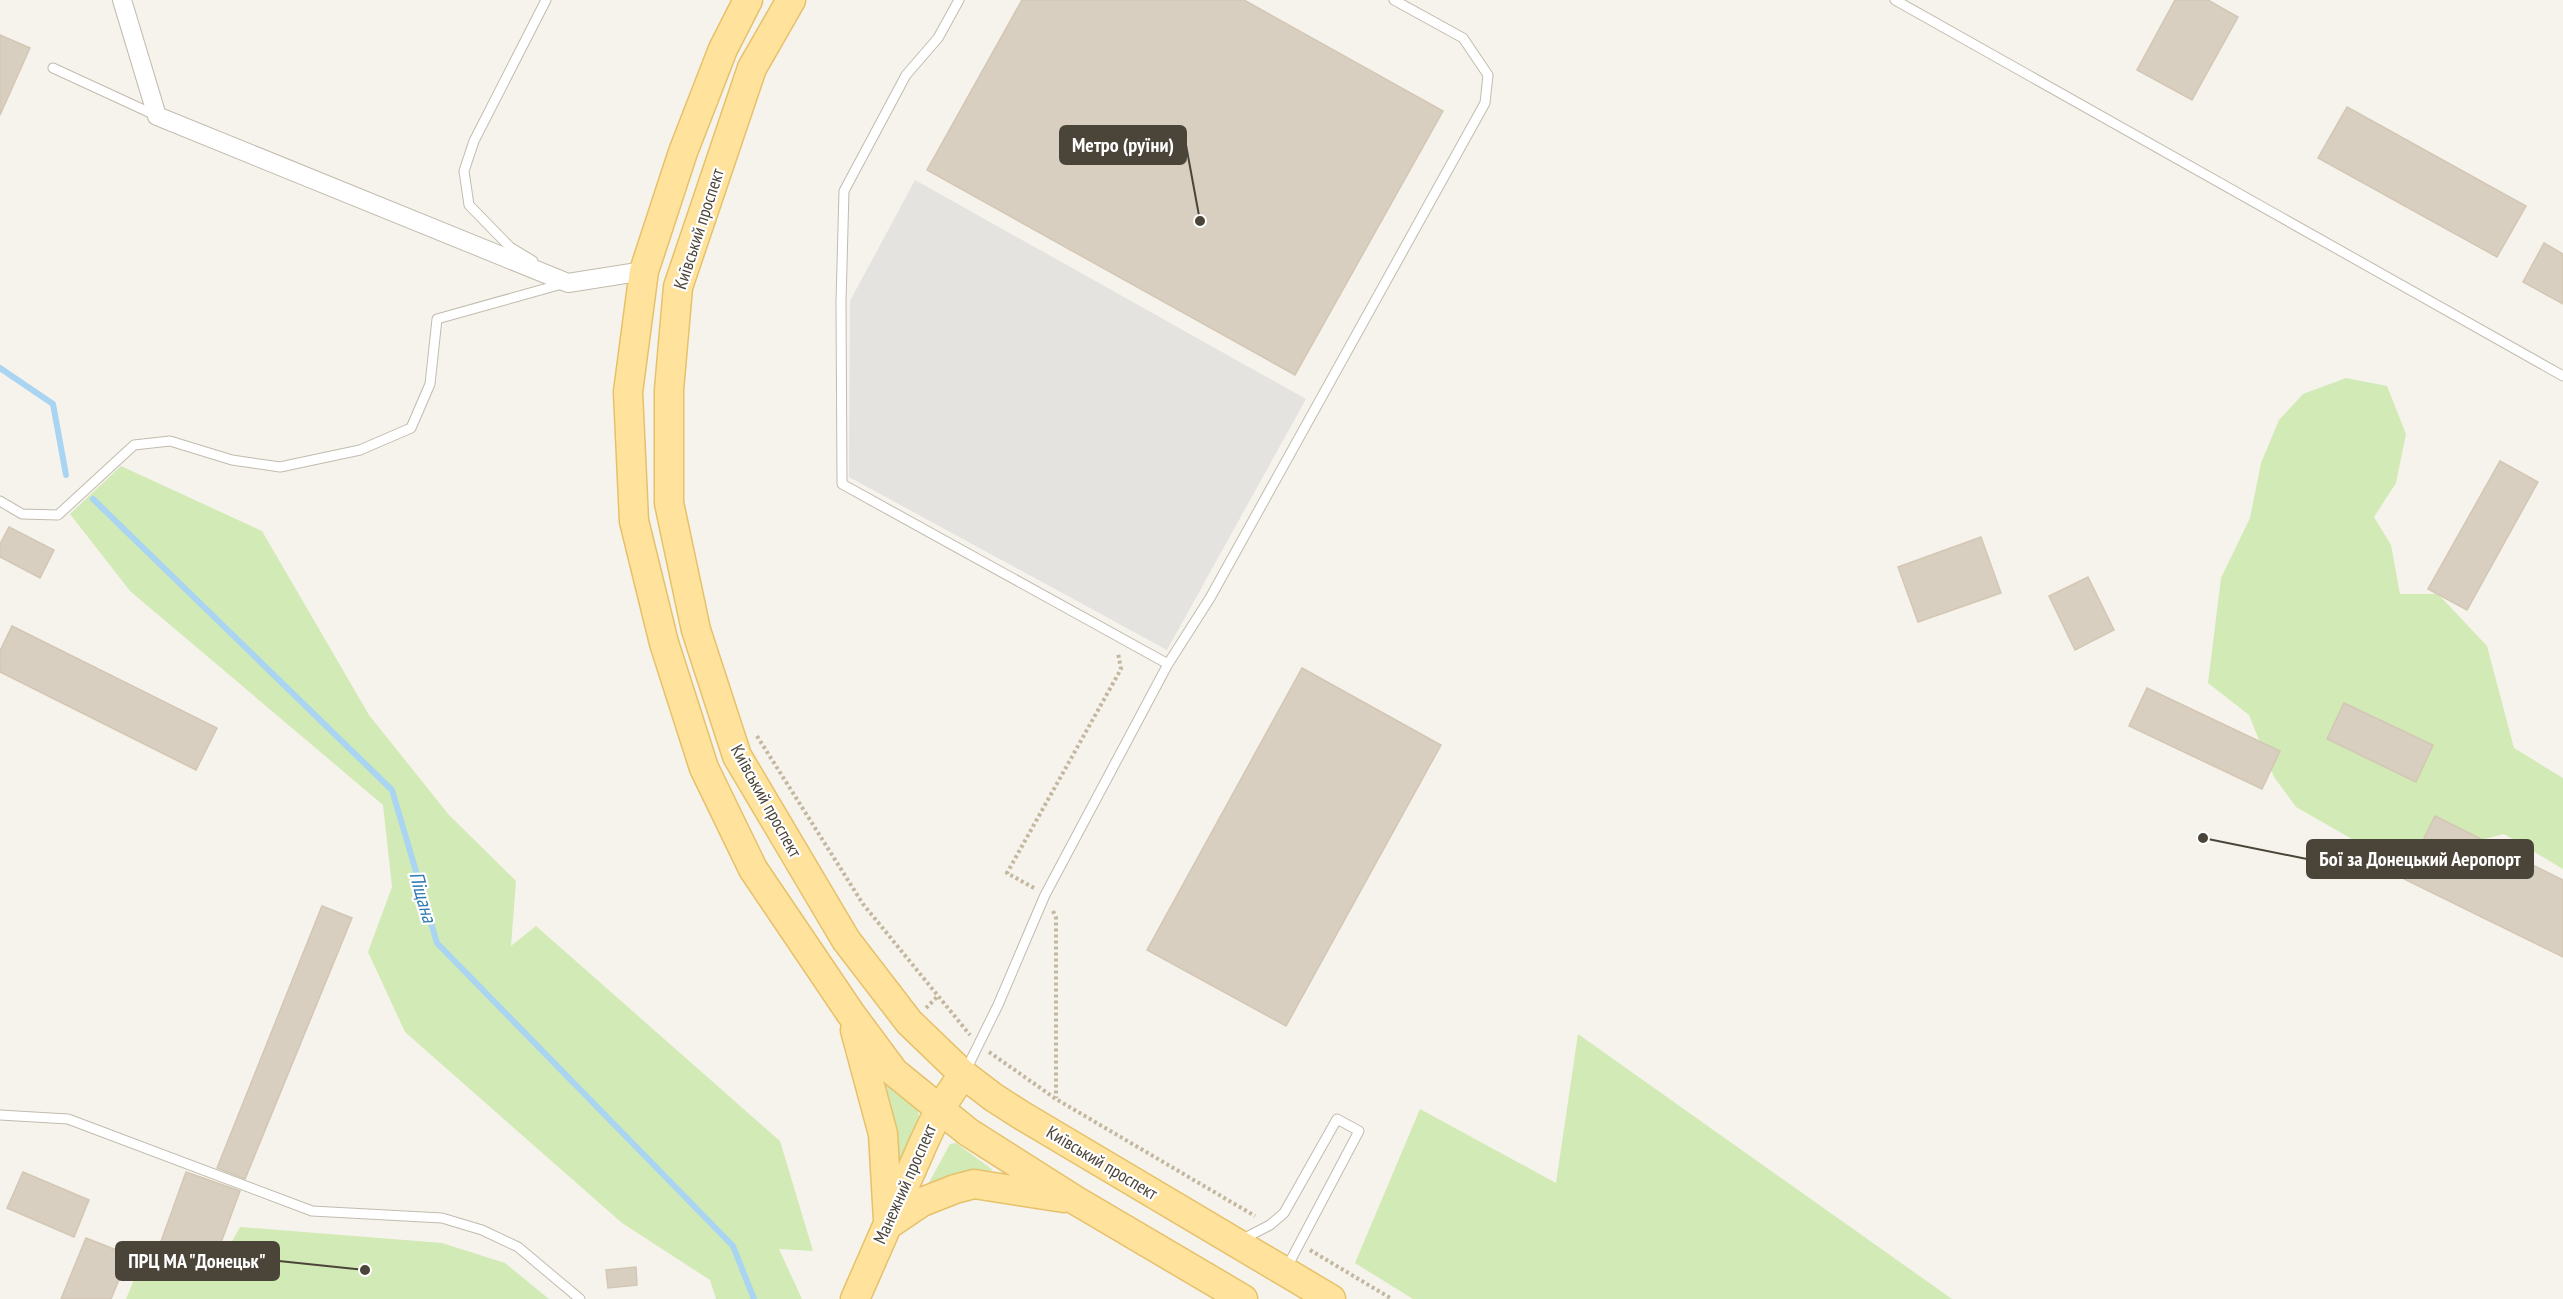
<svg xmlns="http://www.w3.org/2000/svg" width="2563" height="1299" font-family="'PT Sans Narrow',sans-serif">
<rect width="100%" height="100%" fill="#f6f3ec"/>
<path fill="#d2eab5" d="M2346 378 2387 386 2406 434 2396 483 2374 517 2391 545 2400 594H2438L2487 646 2514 748 2563 778V869L2504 834 2403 860 2359 843 2296 807 2274 777 2249 715 2208 683 2221 578 2250 518 2261 463 2279 420 2303 394Z
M121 466 262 531 369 715 449 815 516 881 511 946 536 926 780 1141 813 1251 779 1249 802 1299H716L710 1280 622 1223 405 1032 368 952 392 887 383 805 130 591 70 514Z
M1578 1034 1952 1299H1413L1355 1263 1420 1109 1556 1183Z
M878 1075 918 1110 919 1118 897 1171Z
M956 1143 993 1170 926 1188 950 1144Z
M240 1227 442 1243 505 1263 549 1299H126L147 1248 213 1276Z"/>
<path fill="#e5e3e0" d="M915 180 1306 399 1167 650 849 477 850 301Z"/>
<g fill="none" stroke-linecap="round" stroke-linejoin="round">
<path stroke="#a9d4f2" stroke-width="6" d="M0 368 53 404 66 475
M93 499 392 790 437 943 733 1246 754 1299"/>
</g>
<path fill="#d8cfc1" stroke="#d3c7b4" stroke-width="1.5" d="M1022 0H1244L1443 111 1295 375 927 170Z
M2175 0H2208L2238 17 2192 100 2137 70Z
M0 35 30 48 0 115Z
M2347 107 2526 206 2497 257 2318 158Z
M2544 243 2563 254V304L2523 282Z
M2500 461 2538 482 2467 610 2428 589Z
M9 527 54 550 40 578 0 557V544Z
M1981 537 2001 593 1918 622 1898 567Z
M2088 577 2114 630 2075 650 2049 596Z
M12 626 217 728 196 770 0 672V651Z
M1302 668 1441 745 1286 1026 1147 950Z
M2147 688 2280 751 2262 789 2129 726Z
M2344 703 2433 745 2416 782 2327 739Z
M2435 816 2563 880V957L2404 879Z
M322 906 352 918 245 1179 217 1168Z
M23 1172 89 1200 74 1237 7 1208Z
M186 1172 240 1191 212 1267 159 1247Z
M86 1238 129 1255 111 1299H61Z
M636 1267 637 1285 608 1288 606 1270Z"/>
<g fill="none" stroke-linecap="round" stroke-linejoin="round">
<defs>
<path id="lane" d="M959 0 938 38 906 75 844 191 841 302 842 484 1168 664 1045 895 998 1005 965 1072
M1895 0 2563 376
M53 68 155 115
M533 261 510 247 469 205 464 171 474 141 546 0
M0 501 22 514 58 515 134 445 170 441 232 460 280 467 360 450 411 428 430 384 437 319 562 284
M1168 664 1210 598 1485 103 1488 75 1463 38 1394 0
M0 1115 68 1119 312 1211 442 1218 482 1230 518 1247 580 1299
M1241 1240 1270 1225 1284 1213 1337 1119 1359 1131 1286 1269"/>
<path id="street" d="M122 0 157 116 568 283 644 271"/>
<path id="primary" d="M748 0 723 49 683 152 644 271 628 392 634 521 664 643 704 768 753 869 851 1014 894 1072 968 1132 1075 1200 1243 1299
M791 0 752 68 678 287 669 390V503L696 630 737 756 846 940 909 1022 963 1074 993 1097 1021 1115 1331 1299
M855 1030 883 1134 888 1220
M888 1225 922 1202 955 1189 974 1184 1064 1198
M855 1299 923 1144 939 1110 963 1074"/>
</defs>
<use href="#lane" stroke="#c2bbae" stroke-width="11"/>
<use href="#street" stroke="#c2bbae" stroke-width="20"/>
<use href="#primary" stroke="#e6c16a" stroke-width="31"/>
<path stroke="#c4b79f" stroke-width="4" stroke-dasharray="3 3" stroke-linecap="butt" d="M757 736 863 904 970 1035
M1034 888 1007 873 1121 669 1118 653
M1053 911 1056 918V1098
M926 1008 937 997
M989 1052 1056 1099 1255 1216
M1310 1250 1392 1299"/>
<use href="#lane" stroke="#fff" stroke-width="9"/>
<use href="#street" stroke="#fff" stroke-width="18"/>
<use href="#primary" stroke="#ffe39c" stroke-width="28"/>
</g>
<g text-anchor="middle" stroke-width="4.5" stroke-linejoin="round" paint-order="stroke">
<g font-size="18" fill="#4b4439" stroke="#fff">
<text transform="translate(699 229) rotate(-72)" y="6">Київський проспект</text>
<text transform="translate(766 801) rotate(61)" y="6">Київський проспект</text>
<text transform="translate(1102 1163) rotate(31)" y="6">Київський проспект</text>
<text transform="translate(905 1184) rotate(-66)" y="6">Манежний проспект</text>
</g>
<g font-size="20" font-style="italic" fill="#2e7ab2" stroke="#fff">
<text transform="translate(423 897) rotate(74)" y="7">Піщана</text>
</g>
</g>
<path fill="none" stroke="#4b4439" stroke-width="2" d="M1200 221L1186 145M2203 838L2307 859M365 1270L279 1261"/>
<g fill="#4b4439" stroke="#fff" stroke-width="2">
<circle cx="1200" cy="221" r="6"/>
<circle cx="2203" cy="838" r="6"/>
<circle cx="365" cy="1270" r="6"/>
</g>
<g fill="#4b4439" stroke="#4b4439" stroke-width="2">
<rect x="1060" y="126" width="126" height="38" rx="6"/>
<rect x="2307" y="840" width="226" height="38" rx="6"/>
<rect x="116" y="1242" width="163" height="38" rx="6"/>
</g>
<g font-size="20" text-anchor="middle" font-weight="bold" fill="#fff">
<text x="1123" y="152">Метро (руїни)</text>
<text x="2420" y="866">Бої за Донецький Аеропорт</text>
<text x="197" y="1268">ПРЦ МА "Донецьк"</text>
</g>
</svg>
